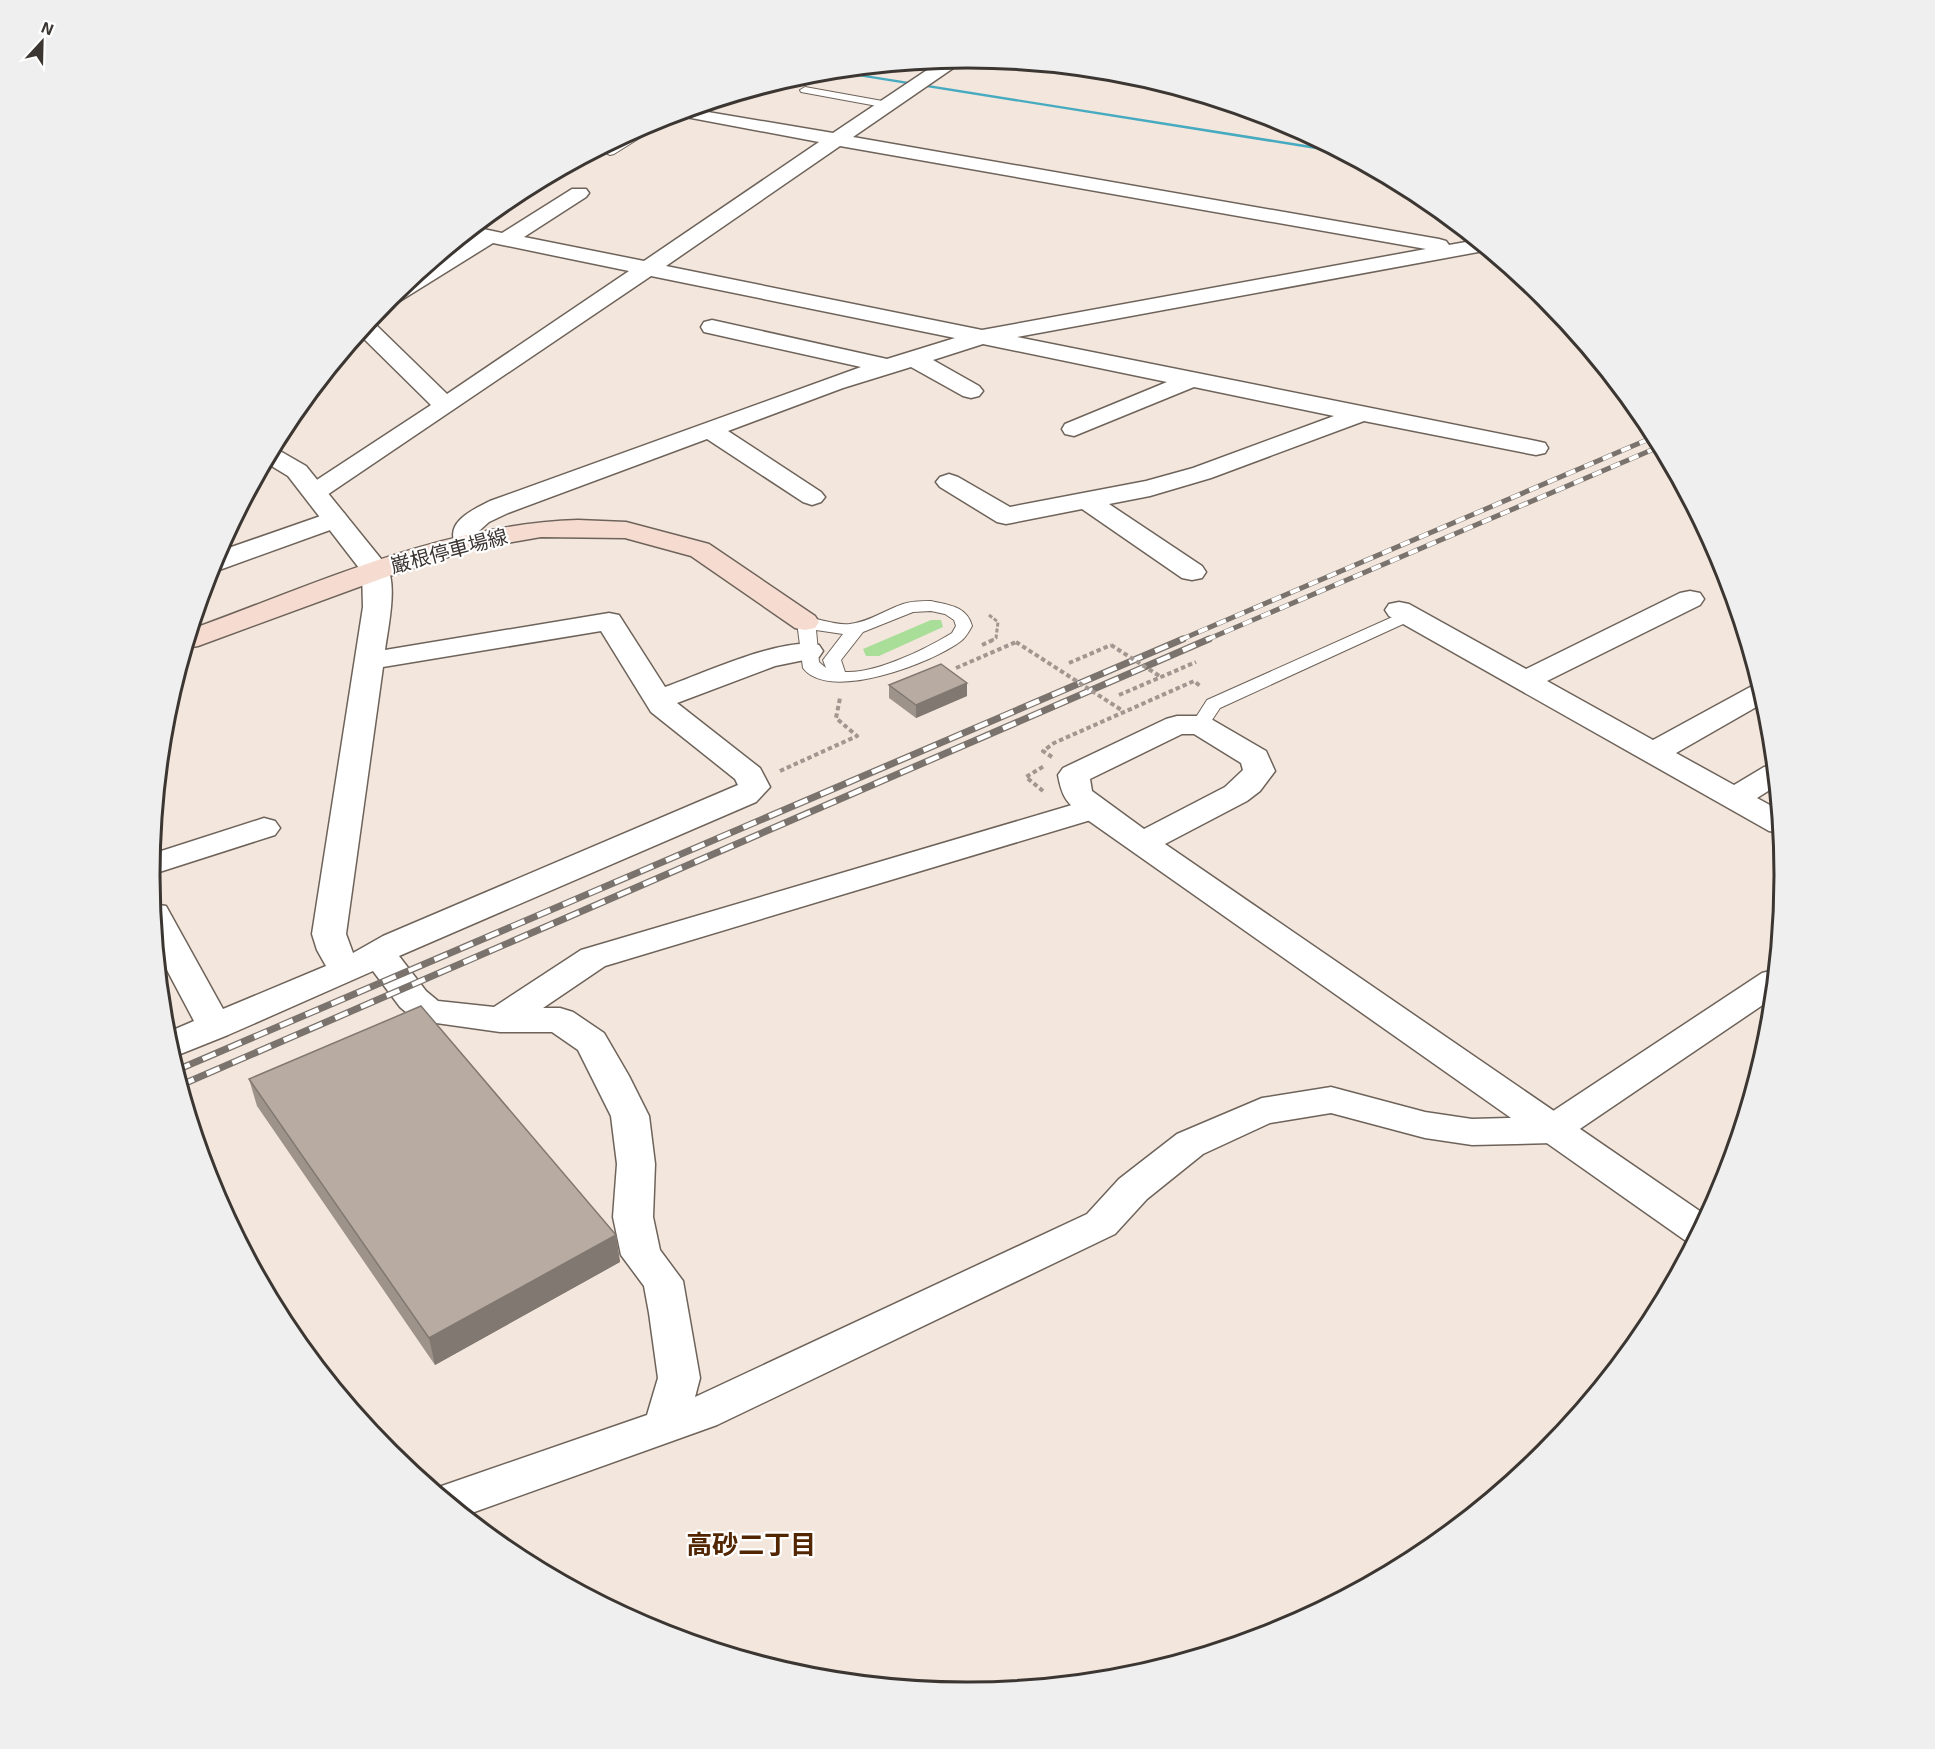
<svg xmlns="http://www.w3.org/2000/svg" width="1935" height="1749" font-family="'Exo 2','Noto Sans JP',sans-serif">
<rect width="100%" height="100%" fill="#f3e6dc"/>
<path fill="#a9de99" d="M931 620H941L943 627 879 656H866L863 649Z"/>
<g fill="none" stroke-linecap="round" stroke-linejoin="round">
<path fill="#46aac0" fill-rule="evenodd" d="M834 70 1338 150 1346 154 826 71Z"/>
<defs>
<path id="service" d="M805 87 888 102 893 105 888 108 801 92 800 90Z
M673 114V117L614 154 610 155 604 152 654 120Z
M931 601C948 605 967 606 972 626 969 631 966 637 961 641 934 662 829 703 803 668L797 622 799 618C813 615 833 626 850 624 869 622 885 610 903 604 912 601 922 601 931 601ZM931 611 945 614 954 620 956 626 952 633C926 649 875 674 845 672L841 660 863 632 913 612ZM816 630 843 634 823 660 826 668 819 662Z
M1408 610 1414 611 1416 615 1414 619 1220 708 1206 729H1194L1191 725 1207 700Z"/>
<path id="minor" d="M964 57 962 62 853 137 1439 239 1446 241 1449 245 1477 240 1489 250 1017 337 1536 441 1545 443 1548 448 1545 453 1536 455 1364 421 1211 478 1150 496 1109 504 1202 566 1206 572 1202 578 1192 580 1182 578 1082 509 1006 524 997 522 940 487 936 482 940 477 949 474 958 477 1010 507 1146 481 1193 468 1334 416 1194 387 1074 436 1065 434 1062 429 1065 424 1167 382 983 344 933 360 979 386 983 391 979 396 971 398 963 396 911 367 843 388 728 431 821 492 825 497 821 502 812 505 803 502 707 439 508 513 489 522 479 531 480 542 476 548 467 550 458 548C441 524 472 510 490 501L861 367 704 332 701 327 704 322 712 320 887 359 955 338 651 276 324 497 315 500 306 497 302 492 306 487 431 405 359 334 369 321 373 322 447 394 629 271 493 243 395 304 383 305 428 264 471 239 462 237 474 227 502 233 572 189H586L589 193 586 197 524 237 644 261 819 142 670 114 690 109 833 133 942 60ZM840 146 1426 249 982 330 666 266Z
M335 511 344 513 348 519 344 525 222 569 210 571 217 552Z
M376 563 386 565C398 583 388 628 385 650L609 613 619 615 665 687C702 674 783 636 819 645L823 651 819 657 775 666 677 703 760 768 770 787 756 802 399 956 426 991 438 1001 494 1007 581 950 1082 802 1093 799 1104 802 1109 809 1104 816 605 966 543 1008H560L573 1012 604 1033 629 1076 649 1116 655 1164 653 1217 660 1250 683 1281 700 1378 695 1397 1087 1214 1119 1179 1177 1134 1262 1098 1331 1087 1425 1112 1472 1119 1544 1117 1762 973 1774 970 1773 998 1565 1139 1552 1143 1472 1145 1425 1138 1331 1113 1270 1123 1203 1154 1147 1199 1115 1234 717 1425 466 1515 433 1489 647 1415 658 1378 649 1313 644 1286 621 1255 613 1217 617 1164 611 1116 578 1050 552 1032H500L415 1020 400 1007 373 971 228 1035 173 1057 166 1033 194 1021 158 953 153 904 166 906 223 1009 326 966 317 950 312 934 363 607 362 571 366 565ZM601 631 651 712 735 779 738 785 383 936 353 953 346 934 383 667Z
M1690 591 1700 593 1704 599 1700 605 1547 681 1653 740 1752 686 1760 684 1765 702 1676 753 1734 785 1764 767 1774 765 1776 786 1757 798 1779 810 1781 833 1769 831 1389 616 1385 610 1389 604 1399 602 1409 604 1526 669 1680 593Z
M264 818 275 821 280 828 275 835 150 875 152 854Z"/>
<path id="tertiary" d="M273 447 306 466 386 565 390 571 386 577 376 579 366 577 288 476 265 462Z
M1177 716H1200L1211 719 1266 751 1275 771 1260 791 1247 801 1165 844 1707 1216 1693 1244 1686 1241 1082 816C1066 801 1062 797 1058 775L1063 768 1166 719ZM1182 734H1194L1241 763 1243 770 1225 787 1144 829 1092 791 1090 779Z"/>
<path id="secondary" d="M578 520 626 522 709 544 815 616 819 622 815 628 805 630 795 628 691 556 625 538 541 537 472 549 386 577 198 646 186 648 192 629C316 584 444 524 578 520Z"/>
</defs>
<use href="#service" stroke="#6e635a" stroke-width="2"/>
<use href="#minor" stroke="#6e635a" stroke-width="3"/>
<use href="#tertiary" stroke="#6e635a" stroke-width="3"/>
<use href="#secondary" stroke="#6e635a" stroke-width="3"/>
<path stroke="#a19790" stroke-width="3" stroke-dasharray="4 2" stroke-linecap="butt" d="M989 615 998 622 996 638 992 640"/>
<path stroke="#a19790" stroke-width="4" stroke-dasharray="4.5 3" stroke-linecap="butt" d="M982 645 995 639
M1069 663 1111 645
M956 668 1016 642
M1119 695 1196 662
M1052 757 1043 751 1054 743 1194 681 1200 686
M780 771 857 736 836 718 840 698
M1043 791 1026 777 1044 766"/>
<use href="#service" fill="#fff" fill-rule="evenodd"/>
<use href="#minor" fill="#fff" fill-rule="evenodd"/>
<use href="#tertiary" fill="#fff" fill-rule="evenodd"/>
<use href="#secondary" fill="#f6dcd0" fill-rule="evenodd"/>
<defs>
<path id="rail-far1" d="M1180 640 1656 436
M1206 640 1661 446"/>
<path id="rail" d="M177 1070 1183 639
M181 1085 1209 639"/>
</defs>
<use href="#rail-far1" stroke="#7a726c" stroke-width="5"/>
<use href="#rail" stroke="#7a726c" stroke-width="7"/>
<use href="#rail-far1" stroke="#fff" stroke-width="4" stroke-dasharray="10" stroke-linecap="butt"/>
<use href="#rail" stroke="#fff" stroke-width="4.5" stroke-dasharray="14" stroke-linecap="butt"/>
<path stroke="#a19790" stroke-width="4" stroke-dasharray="4.5 3" stroke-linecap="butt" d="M1016 642 1123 711
M1111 645 1161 677"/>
</g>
<path fill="#9d938b" d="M889 685 967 696 916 718 889 698Z
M249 1079 616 1235 620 1262 435 1365 257 1106Z"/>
<path fill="#807871" d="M206 589 209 602 199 605 204 590Z
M967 683V696L916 718V705Z
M616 1235 620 1262 435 1365 429 1338Z"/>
<path fill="#b7aba2" stroke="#807871" stroke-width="1.5" d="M941 664 967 683 916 705 889 685Z
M421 1006 616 1235 429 1338 249 1079Z"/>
<g text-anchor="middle" stroke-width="4.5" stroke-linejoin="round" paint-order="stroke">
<g font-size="20" fill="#3b3632" stroke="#fff">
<text transform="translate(449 551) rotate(-15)" y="7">巌根停車場線</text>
</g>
<g font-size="26" font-weight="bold" fill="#512600" stroke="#fff">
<text x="751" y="1554">高砂二丁目</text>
</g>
</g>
<path d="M0 0H1935V1749H0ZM160 875a807 807 0 1 1 1614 0a807 807 0 1 1-1614 0Z" fill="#efefef" fill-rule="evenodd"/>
<path fill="none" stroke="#3b3632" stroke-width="3" d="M160 875a807 807 0 1 1 1614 0a807 807 0 1 1-1614 0Z"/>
<g transform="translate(42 42) rotate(22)" stroke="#ffffff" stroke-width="4.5" paint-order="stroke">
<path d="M0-4.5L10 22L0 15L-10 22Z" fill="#3b3632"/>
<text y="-9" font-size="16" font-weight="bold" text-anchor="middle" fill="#3b3632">N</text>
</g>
</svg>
